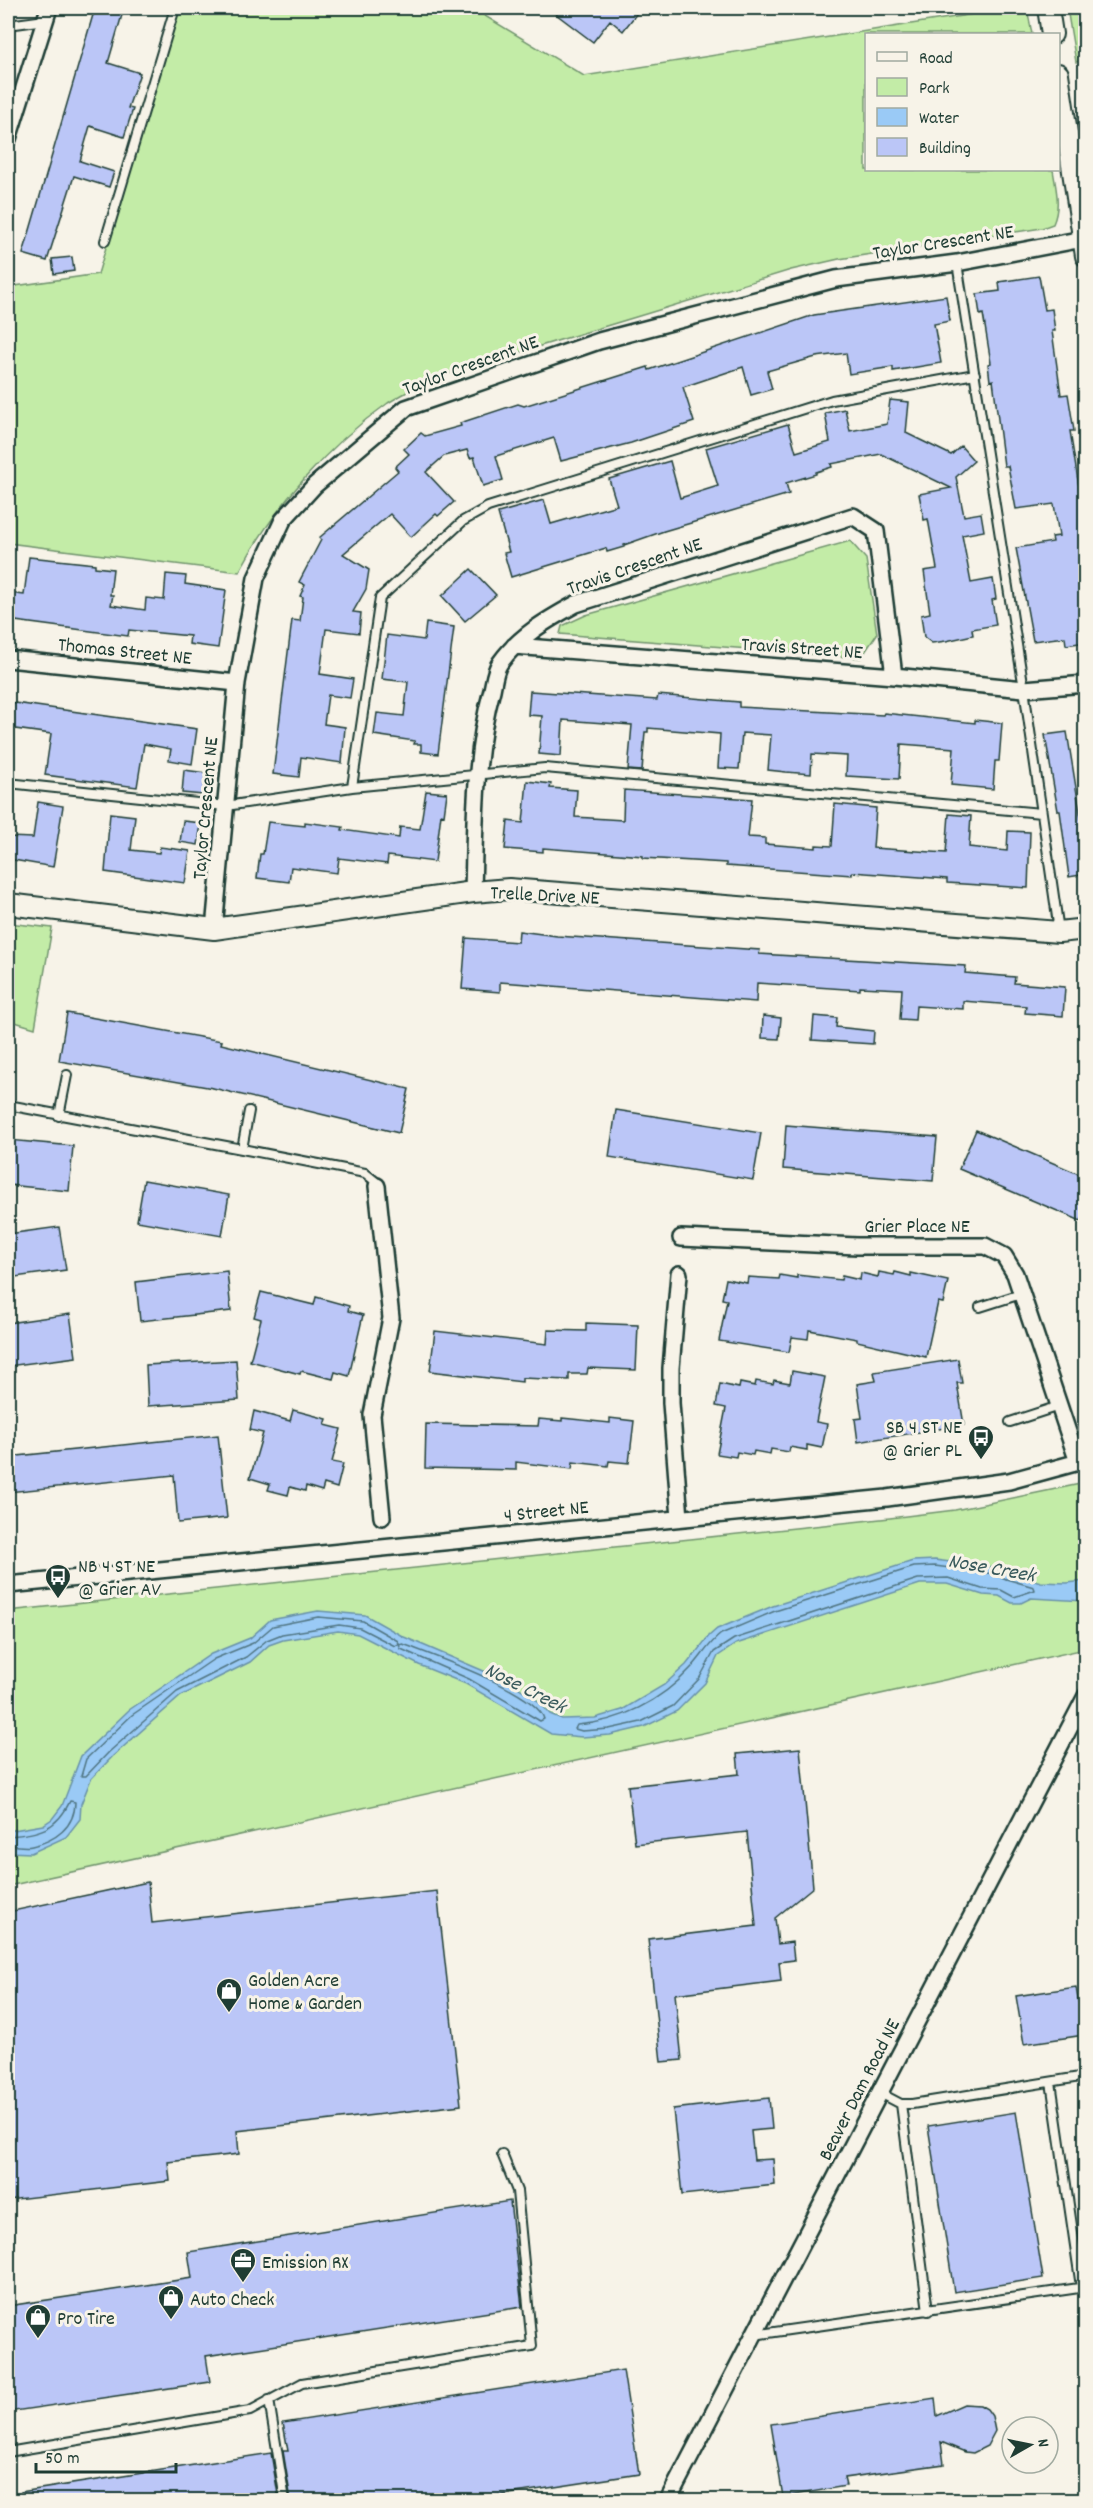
<svg xmlns="http://www.w3.org/2000/svg" width="1093" height="2508" font-family="Dekko,sans-serif">
<rect width="100%" height="100%" fill="#f7f3e8"/>
<filter id="ink" filterUnits="userSpaceOnUse"><feTurbulence type="fractalNoise" baseFrequency=".0167" numOctaves="2"/><feDisplacementMap in="SourceGraphic" scale="12" xChannelSelector="R" yChannelSelector="G"/><feConvolveMatrix kernelMatrix="1 2 1 2 8 2 1 2 1" color-interpolation-filters="sRGB"/></filter>
<g filter="url(#ink)">
<path fill="#c3eca7" stroke="#71946e" stroke-width="1.5" d="M178 8H472L584 76 1012 8H1027L1032 34H866V170H1053C1056 189 1061 205 1053 224L1042 228 839 259 791 270 428 380C415 388 401 395 388 403 327 446 274 507 239 572L8 543V287L98 274Z
M1067 8H1085V60L1076 62Z
M850 541 866 559 877 634 861 658 560 634 562 626 586 615Z
M8 923 52 928 35 1028 8 1020Z
M1085 1483V1649L8 1886V1611L890 1518 955 1510Z"/>
<path fill="#9acaf6" stroke="#6992a8" stroke-width="1.5" d="M935 1560 997 1568 1008 1573 1041 1582 1067 1583 1085 1581V1601L1031 1598 1021 1603H1012L999 1596 983 1595 947 1584H920L736 1644 718 1656 705 1683 677 1711 644 1727 610 1735 582 1737 551 1734 466 1684 419 1665 358 1634 338 1631 283 1640 269 1645 250 1662 181 1696 113 1756 91 1779 81 1804 80 1819 66 1837 31 1853 8 1852V1831L43 1825 52 1819 62 1806 81 1756 129 1710 211 1654 250 1638 270 1620 318 1611 365 1615 404 1637 512 1683 538 1701 550 1714 562 1719 595 1718 622 1710 664 1685 686 1665 709 1636 717 1629 773 1606 913 1561Z"/>
<g fill="none" stroke-linecap="round" stroke-linejoin="round">
<path stroke="#507582" stroke-width="1.5" d="M935 1566 995 1574 1006 1579 1034 1587 1035 1590 1014 1597 1001 1590 982 1589 948 1578 918 1579 734 1639 714 1652 699 1679 673 1706 641 1722 609 1729 582 1731 575 1729 577 1725C620 1722 661 1701 690 1669 701 1658 708 1644 721 1634L775 1611 914 1567Z
M318 1617 363 1621 398 1641 399 1644 395 1646 360 1628 339 1625 282 1634 267 1640 246 1657 177 1692 109 1752 86 1776H81L86 1759 132 1715 214 1659 253 1643 273 1626Z
M403 1644C431 1655 537 1692 544 1719L540 1721 469 1679 401 1649 399 1645Z
M8 1836C38 1834 57 1830 70 1801L75 1802C75 1827 55 1841 32 1846 24 1848 15 1845 8 1845"/>
</g>
<path fill="#bbc6f7" stroke="#1f3d34" stroke-width="1.5" d="M95 8H124L108 63 140 73 128 108 133 109 124 137 90 126 80 161 114 172 109 187 74 176 47 261 23 254Z
M548 8H641L623 31 610 20 593 42Z
M72 257 74 271 54 274 52 259Z
M1039 276 1045 310 1052 309 1055 331H1052L1061 395 1068 394 1074 431H1070L1080 493 1084 492 1086 506V642L1066 645 1065 637 1033 641 1016 548 1053 542 1052 537 1059 536 1054 504 1016 509 1008 466H1004L993 380 990 381 988 364 991 363 983 314 980 315 977 294 1000 291 999 282Z
M946 296 950 321 934 324 941 363 893 371V367L849 374 846 353 816 357 767 371 772 389 751 395 743 367 683 387 694 422 631 443 561 461 554 438 496 456 503 480 483 486 474 457 470 458 467 450 444 456 426 472 454 502 438 516 436 514 411 537 390 514 343 554 369 570 366 589 353 612 361 613 359 633 326 629 320 674 353 679 350 698 328 695 324 724 345 727 342 763 301 757 299 777 273 774 292 620 300 621 303 597 300 596 305 585 299 582 321 540 319 538 398 471 395 467 409 454 404 449 421 433 425 436 461 426 460 423 518 404 524 406 648 367 649 370 814 315Z
M890 400 909 402 906 433 951 455 961 446 974 461 956 477 964 516 981 513 984 531 962 535 971 583 993 579 996 599 992 600 996 625 972 629 973 635 946 641 932 643 924 637 921 615 930 613 924 571 937 569 928 519 924 520 919 494 951 488 881 454 831 464 832 467 816 472V474L786 483 789 494 664 531 624 545V547L607 552 606 548 511 577 504 553 509 552 498 513 544 500 551 524 617 505 609 479 670 461 680 498 718 486 706 448 788 424 796 452 830 442 825 413 845 409 850 431 887 424Z
M29 557 95 564V567L113 569 110 595H113L111 605 145 610 146 598 164 600 166 574 186 576 185 584 226 590 218 648 189 644 190 636 129 630 128 636 8 620V593L24 595Z
M471 569 496 595 465 621 442 596Z
M426 623 454 627 438 754 421 752V744H414L415 741 374 735 377 713 404 716 408 682 382 679 387 635 424 640Z
M530 691 657 700 658 695 739 702V707L883 715 884 713 975 723V720L1002 723 999 761H995L993 789 951 785 954 748 901 744 899 779 846 776 847 756 812 754 811 774 786 772 768 770 771 735 742 733 739 769 718 768 720 734 648 728V732H645L642 771 628 770 632 725 563 720 561 756 539 754 542 716 528 715Z
M8 702 197 729 192 764 169 760 171 749 144 744 137 787 45 775 51 734 8 728Z
M1067 732 1083 831 1086 830V874L1069 877 1060 811H1058L1045 735Z
M184 770 206 773 203 795 182 793Z
M527 781 551 784 550 788 577 790 575 817 623 820 624 790 752 799 748 837 765 838V844L816 848V845L832 846 835 804 876 808 873 848 946 853 949 814 971 816 969 847 1007 851 1008 831 1030 832 1028 888 947 883V879L852 872V875L726 866V863L643 858V856L594 852 543 848V852L505 849 508 821 523 823Z
M426 791 447 793 444 815 441 814 435 862 388 856 387 864 339 858 337 873 291 867 289 882 257 878 260 854H263L268 822 305 826V822L343 827 342 830 399 838 400 827 420 829Z
M38 802 63 806 53 867 8 859V837L33 838Z
M110 813 135 816 131 850 159 853 160 847 190 851 185 883 105 872Z
M183 821 201 823 198 845 180 842Z
M519 931 557 936 760 950 759 954 966 966 965 973 1015 977 1014 983 1065 987 1063 1016 1025 1013 1026 1006 963 1001V1009L916 1006 915 1020 900 1019 902 989 860 987V990L757 983 756 1002 500 982V992L462 989 466 938 518 942Z
M67 1013 222 1041 221 1044 409 1089 399 1133 213 1088 59 1061Z
M763 1016 781 1018 779 1039 762 1038Z
M814 1016 837 1018 836 1027 874 1031 873 1044 812 1040Z
M616 1110 761 1133 753 1180 609 1157Z
M786 1125 937 1137 933 1181 783 1169Z
M976 1130 1086 1177V1211L1081 1221 959 1169Z
M8 1140 73 1146 69 1191 8 1185Z
M144 1180 229 1195 222 1236 137 1221Z
M59 1227 66 1270 8 1278V1234Z
M227 1271 231 1311 140 1321 136 1282Z
M879 1272 894 1275 895 1272 911 1276V1273L948 1281 943 1303 938 1302 926 1357 857 1341V1339L809 1330 808 1339 792 1337 789 1352 719 1341 727 1300 722 1299 726 1279 747 1283 748 1277 779 1279 780 1275 797 1278V1275L841 1280 842 1276 860 1280 861 1273 878 1277Z
M261 1292 314 1305 316 1297 349 1306 348 1311 363 1315 349 1376 335 1372 333 1379 301 1371 300 1374 250 1361 261 1319 254 1317Z
M70 1314 76 1357 8 1366V1323Z
M586 1323 638 1325 636 1370 588 1368 587 1374H569V1380L522 1378V1382L430 1371 435 1331 547 1344 548 1330 586 1331Z
M958 1359 962 1383H957L964 1425 858 1442 855 1419 862 1418 857 1384 876 1381 874 1372Z
M236 1360 239 1400 148 1406 146 1365Z
M792 1371 825 1377 816 1422 827 1424 822 1448 807 1445V1450L790 1447 789 1452 771 1449 770 1454 754 1451 753 1455 737 1452 736 1457 717 1454 726 1408 716 1406 720 1384 739 1388 740 1383 755 1386 756 1381 773 1384 774 1380 790 1383Z
M293 1410 327 1419 325 1425 341 1429 332 1462 343 1464 337 1488 324 1484 322 1491 306 1486 305 1491 290 1487 288 1495 268 1490 270 1484 250 1478 263 1433 250 1430 254 1411 290 1421Z
M562 1418 610 1423V1418L634 1421 629 1463 609 1461 608 1466 573 1462 572 1469 516 1462V1470L425 1468 426 1424 538 1426 539 1419 562 1421Z
M218 1435 227 1518 178 1523 174 1475 8 1492V1457Z
M800 1748 813 1887 775 1918 778 1944 792 1942 794 1960 779 1962 781 1981 675 1994 682 2060 661 2062 648 1939 756 1926 747 1832 635 1844 628 1786 739 1774 737 1754Z
M148 1882 152 1923 437 1891 461 2105 237 2131 239 2154 168 2162 170 2181 8 2200V1912Z
M1076 1987 1084 2035 1024 2044 1016 1996Z
M769 2098 772 2129 751 2131 754 2160 773 2159 775 2185 682 2195 673 2109Z
M1016 2112 1043 2278 954 2292 928 2126Z
M510 2201 522 2307 206 2356 210 2382 8 2412V2306L192 2278 188 2252Z
M623 2370 639 2474 471 2500H291L283 2451H288L283 2423Z
M935 2398 937 2416 964 2404 980 2405 987 2409 992 2416 995 2431 987 2446 973 2453 965 2452 941 2442 944 2464 844 2478 846 2486 783 2497 771 2424Z
M271 2453 279 2500H21V2492Z"/>
<g fill="none" stroke-linecap="round" stroke-linejoin="round">
<defs>
<path id="service" d="M8 25 45 20
M105 241 175 8
M957 263 1024 689 1059 931
M8 783 226 806 352 787 545 768 1041 813
M352 787 380 598 463 521 488 507 832 400 975 374
M8 1105 242 1149 249 1111
M59 1116 67 1075
M242 1149 365 1173 375 1181 377 1186
M980 1307 1021 1294
M1010 1422 1059 1406
M1051 2082 1081 2287
M880 2093 901 2104H912L1086 2076
M901 2104 928 2311
M754 2335 1086 2287
M269 2400 285 2500
M8 2452 250 2411 302 2383 532 2346 517 2191 502 2154"/>
<path id="minor" d="M8 139 49 8
M514 646 894 676 1024 689 1086 684
M8 659 237 683
M473 892C475 824 474 755 492 690 494 681 495 670 500 663 519 636 547 620 576 604L853 516 876 531 894 676
M214 929 237 683 256 578 283 520 315 485 406 408 599 341 836 279 957 263 1083 239
M377 1186 391 1318 372 1415 382 1517
M681 1238 857 1246H985L1004 1256 1015 1274 1078 1462
M679 1274 671 1368V1403L680 1518
M8 1585 887 1498 1009 1481 1086 1460
M668 2500 1086 1696"/>
<path id="tertiary" d="M1048 8 1052 34
M1058 74 1086 256
M8 904 214 929 473 892 509 889 1059 932 1086 929"/>
</defs>
<use href="#service" stroke="#1f3d34" stroke-width="12"/>
<use href="#minor" stroke="#1f3d34" stroke-width="20"/>
<use href="#tertiary" stroke="#1f3d34" stroke-width="24"/>
<use href="#service" stroke="#f7f3e8" stroke-width="8"/>
<use href="#minor" stroke="#f7f3e8" stroke-width="15"/>
<use href="#tertiary" stroke="#f7f3e8" stroke-width="20"/>
</g>
</g>
<defs>
<symbol id="bus-pin" viewBox="-11 -11 22 30"><path d="M0 17L-7.5 6A9.5 9.5 0 1 1 7.5 6Z" fill="#1f3d34" stroke="#f7f3e8"/><path d="M-5-6H5V4H4V6H2V4H-2V6H-4V4H-5ZM-3.5-4V0h7V-4ZM-3.5 1.2v1.5H-2V1.2ZM2 1.2v1.5H3.5V1.2Z" fill="#fff"/></symbol>
<symbol id="shop-pin" viewBox="-11 -11 22 30"><path d="M0 17L-7.5 6A9.5 9.5 0 1 1 7.5 6Z" fill="#1f3d34" stroke="#f7f3e8"/><path d="M-5-2.5h2.3a2.7 3.5 0 0 1 5.4 0H5L5.5 6h-11ZM-1.5-2.5h3a1.5 2.3 0 0 0-3 0Z" fill="#fff"/></symbol>
<symbol id="office-pin" viewBox="-11 -11 22 30"><path d="M0 17L-7.5 6A9.5 9.5 0 1 1 7.5 6Z" fill="#1f3d34" stroke="#f7f3e8"/><path d="M-6-3h4V-5.5h4V-3h4V5H-6ZM-1-4.5V-3h2v-1.5ZM-6 0V1H6V0Z" fill="#fff"/></symbol>
</defs>
<g fill-rule="evenodd">
<use href="#bus-pin" x="966" y="1423" width="30" height="40"/>
<use href="#bus-pin" x="43" y="1562" width="30" height="40"/>
<use href="#shop-pin" x="214" y="1976" width="30" height="40"/>
<use href="#office-pin" x="228" y="2246" width="30" height="40"/>
<use href="#shop-pin" x="156" y="2283" width="30" height="40"/>
<use href="#shop-pin" x="23" y="2302" width="30" height="40"/>
</g>
<g text-anchor="middle" stroke-width="6" stroke-linejoin="round" paint-order="stroke">
<g font-size="20" fill="#1f3d34" stroke="#f7f3e8">
<text transform="translate(943 241) rotate(-9)" y="7">Taylor Crescent NE</text>
<text transform="translate(470 364) rotate(-20)" y="7">Taylor Crescent NE</text>
<text transform="translate(634 565) rotate(-19)" y="7">Travis Crescent NE</text>
<text transform="translate(802 647) rotate(4)" y="7">Travis Street NE</text>
<text transform="translate(125 650) rotate(6)" y="7">Thomas Street NE</text>
<text transform="translate(204 808) rotate(-85)" y="7">Taylor Crescent NE</text>
<text transform="translate(545 894) rotate(3)" y="7">Trelle Drive NE</text>
<text x="917" y="1232">Grier Place NE</text>
<text transform="translate(546 1510) rotate(-6)" y="7">4 Street NE</text>
<text transform="translate(858 2089) rotate(-63)" y="7">Beaver Dam Road NE</text>
</g>
<g font-size="20" fill="#1f3d34" stroke="#f7f3e8" text-anchor="start">
<text x="962" y="1433" text-anchor="end">SB 4 ST NE<tspan x="962" dy="23">@ Grier PL</tspan></text>
<text x="78" y="1572">NB 4 ST NE<tspan x="78" dy="23">@ Grier AV</tspan></text>
<text x="248" y="1986">Golden Acre<tspan x="248" dy="23">Home &amp; Garden</tspan></text>
<text x="262" y="2268">Emission RX</text>
<text x="190" y="2305">Auto Check</text>
<text x="57" y="2324">Pro Tire</text>
</g>
<g font-size="21" font-style="italic" fill="#38595b" stroke="#f7f3e8">
<text transform="translate(992 1567) rotate(10)" y="7">Nose Creek</text>
<text transform="translate(526 1687) rotate(27)" y="7">Nose Creek</text>
</g>
</g>
<rect width="1093" height="2508" fill="none" stroke="#f7f3e8" stroke-width="30"/>
<rect x="15" y="15" width="1063" height="2478" fill="none" stroke="#1f3d34" stroke-width="2" filter="url(#ink)"/>
<rect x="865" y="33" width="195" height="138" fill="#f7f3e8" stroke="#a1aaa0" stroke-width="1.5"/>
<rect x="877" y="52" width="30" height="9" fill="#f7f3e8" stroke="#a1aaa0" stroke-width="1.5"/>
<text x="919" y="63" font-size="18" fill="#1f3d34">Road</text>
<rect x="877" y="78" width="30" height="18" fill="#c3eca7" stroke="#a1aaa0" stroke-width="1.5"/>
<text x="919" y="93" font-size="18" fill="#1f3d34">Park</text>
<rect x="877" y="108" width="30" height="18" fill="#9acaf6" stroke="#a1aaa0" stroke-width="1.5"/>
<text x="919" y="123" font-size="18" fill="#1f3d34">Water</text>
<rect x="877" y="138" width="30" height="18" fill="#bbc6f7" stroke="#a1aaa0" stroke-width="1.5"/>
<text x="919" y="153" font-size="18" fill="#1f3d34">Building</text>
<g transform="translate(1030 2445) rotate(81)"><circle r="28" fill="#f7f3e8" stroke="#a1aaa0" stroke-width="1.5"/>
<path d="M0-4.5L10 22L0 15L-10 22Z" fill="#1f3d34"/>
<text y="-9" font-size="16" font-weight="bold" text-anchor="middle" fill="#1f3d34">N</text>
</g>
<path d="M36 2463v9h140v-9" fill="none" stroke="#1f3d34" stroke-width="3"/>
<text x="45" y="2463" font-size="18" fill="#1f3d34" stroke="#f7f3e8" stroke-width="4.5" paint-order="stroke">50 m</text>
</svg>
